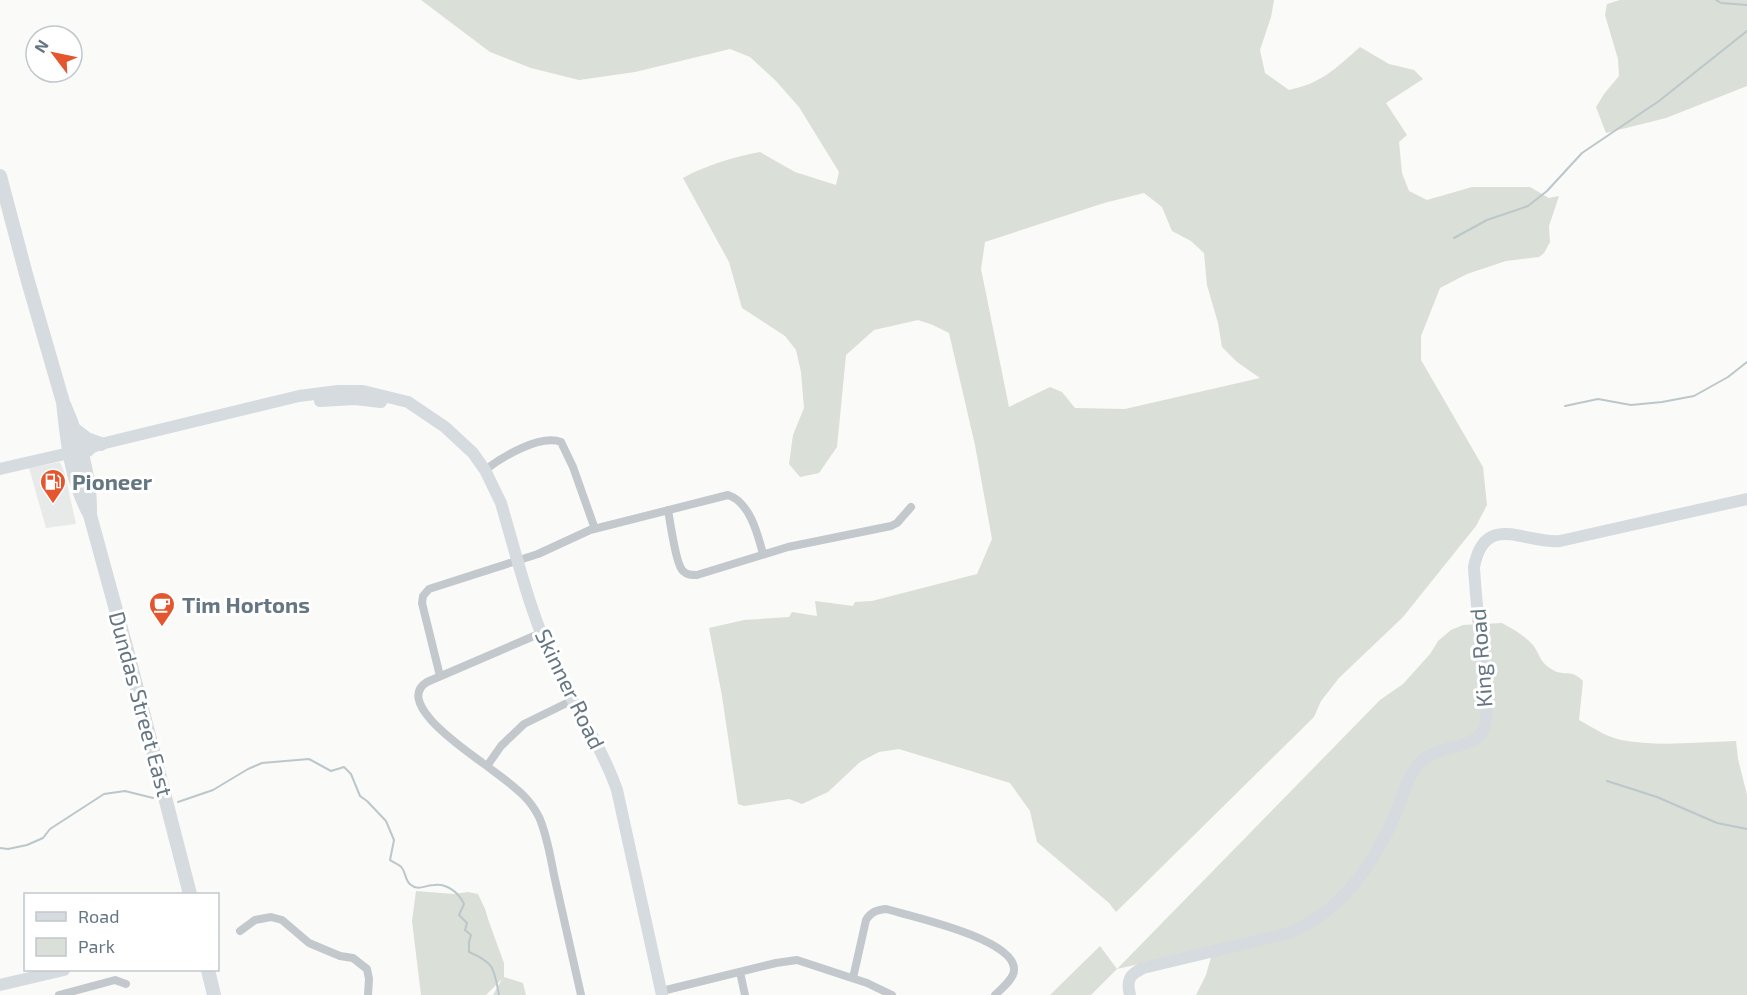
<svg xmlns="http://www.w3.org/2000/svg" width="1747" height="995" font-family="'Exo 2',sans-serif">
<rect width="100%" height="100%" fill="#fafaf8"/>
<path fill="#e8e9e9" d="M60 462 65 474 76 524 46 528 29 468Z"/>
<path fill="#dadfd7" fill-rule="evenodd" d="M421 0H1274L1271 17 1260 50 1265 73 1289 90C1322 83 1335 69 1360 47L1389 64 1414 70 1423 79 1386 103 1407 135 1399 142 1402 173 1409 191 1427 200 1472 187H1530L1549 198 1559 196 1549 226 1550 242 1544 253 1539 257 1506 261 1467 274 1440 288 1421 336V360L1483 467 1487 505 1476 526 1403 617 1339 678 1321 701 1314 717 1116 912 1109 903 1037 842 1030 811 1010 783 899 749 879 752 860 762 828 792 802 804 789 799 744 806 738 804 722 696 709 628 744 620 789 617 792 612 817 616 815 601 853 606 855 602 872 601 977 574 992 539 975 445 949 333 933 325 918 320 874 330 846 355 837 447 819 473 800 477 789 464 793 435 804 408 801 372 796 350 785 336 742 308 729 262 683 178C706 165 734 157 760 152L795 172 836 185 839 172 799 107 776 81 750 57 730 49 635 72 579 80 531 68 490 52ZM1144 193 1162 207 1172 231 1191 241 1204 253 1207 285 1218 323 1222 347 1237 362 1260 378 1125 409 1075 408 1062 392 1050 387 1009 407 981 269 985 242 1104 203Z
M1620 0H1747V86L1666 118 1606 133 1596 107 1604 94 1619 76 1618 59 1605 15 1607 4Z
M1502 623C1513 629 1525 636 1533 645 1541 656 1539 662 1553 670 1565 677 1570 668 1583 681L1579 720C1592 727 1606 737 1621 740 1657 747 1699 742 1736 741L1738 759 1747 795V995H1196L1206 975 1214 947 1117 969 1091 995H1050L1100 946 1117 969 1380 700 1403 684 1430 654 1438 641 1451 630 1463 625Z
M416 891 454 894 468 892 478 894 485 909 489 922 504 963V977L523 983 526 995H493L502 979 486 995H421L412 921Z"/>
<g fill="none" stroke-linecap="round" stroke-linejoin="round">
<path stroke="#bbc7cb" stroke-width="2" d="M1716 0 1721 3 1747 5
M1454 238 1487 220 1528 206 1547 191 1582 153 1659 101 1747 31
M1565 406 1598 399 1631 405 1662 402 1694 396 1728 377 1747 362
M1607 781 1657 797 1717 823 1747 829
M178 802 213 790 248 769 262 763 309 759 331 771 344 767 351 774 360 796 367 801 386 821 394 840 390 860C394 863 400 865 402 868 406 873 405 881 411 885 418 891 426 885 434 885 447 883 459 893 464 904L459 915 467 923 465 930 471 935 469 942V952C495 963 494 969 499 995
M0 848 8 849 27 845 43 838 50 829 104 794 125 791 153 798"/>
<path stroke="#c3c8cc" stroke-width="8" d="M485 470C502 457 540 434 561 442L573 467 595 529
M668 510C670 521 676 565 683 571 687 575 691 575 697 575L788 547 891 526 897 523 911 507
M541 633 427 682C393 703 469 752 484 764 497 774 511 783 523 795 529 801 535 809 539 817 548 837 551 862 556 884 564 921 573 958 581 995
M440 676 422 603 423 596 429 589 538 554 590 530 728 495C750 502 758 535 763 554
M487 766 501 746 524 724 573 700
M240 931 255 920 271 917 282 920 309 943 340 956 353 958 367 969 369 979 368 995
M740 972 745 995
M853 978 866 920C871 912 876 910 886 909 910 916 1016 939 1014 970 1014 979 1001 989 995 995
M662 991 776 963 797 960 867 983 892 995
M59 995 115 980 126 984"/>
<path stroke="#d6dbdf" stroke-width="12" d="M320 401 355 399 381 402
M88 451 92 447 101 444 299 396 338 391H363L408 402 445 427 473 453 485 470 501 503C517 558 531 616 556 668 575 709 602 747 617 790L662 995
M0 469 78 451
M0 985 64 970
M1130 995C1126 980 1130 974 1143 968L1289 933C1343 910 1373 865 1396 813 1402 799 1406 780 1416 767 1432 744 1472 751 1483 731 1490 716 1485 692 1483 676 1481 640 1476 603 1474 567 1485 511 1524 544 1560 541L1747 499"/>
<path stroke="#d6dbdf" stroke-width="14" d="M0 176 27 278 63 402C78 436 91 475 90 513
M63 402C67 440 71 481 90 515L128 654 190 894
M74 429 87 439 101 444
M208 970 214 995"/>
</g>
<defs>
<symbol id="fuel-pin" viewBox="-11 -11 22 30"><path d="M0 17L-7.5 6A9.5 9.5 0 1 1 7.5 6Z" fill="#e4572e" stroke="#fff"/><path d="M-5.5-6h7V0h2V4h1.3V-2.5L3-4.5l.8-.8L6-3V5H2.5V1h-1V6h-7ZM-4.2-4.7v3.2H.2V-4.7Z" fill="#fff"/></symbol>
<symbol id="cafe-pin" viewBox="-11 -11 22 30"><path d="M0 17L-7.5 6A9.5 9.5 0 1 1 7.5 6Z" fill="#e4572e" stroke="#fff"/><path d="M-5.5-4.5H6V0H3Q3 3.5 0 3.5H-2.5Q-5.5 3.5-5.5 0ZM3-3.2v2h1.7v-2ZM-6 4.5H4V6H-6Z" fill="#fff"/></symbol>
</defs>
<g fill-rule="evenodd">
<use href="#fuel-pin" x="38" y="467" width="30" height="40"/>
<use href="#cafe-pin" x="147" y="590" width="30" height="40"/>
</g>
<g text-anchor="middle" stroke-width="6" stroke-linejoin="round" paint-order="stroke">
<g font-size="22" font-weight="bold" fill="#657683" stroke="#fff" text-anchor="start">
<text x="72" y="490">Pioneer</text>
<text x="182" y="613">Tim Hortons</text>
</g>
<g font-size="22" fill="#657683" stroke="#fff">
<text transform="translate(1481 658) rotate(-94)" y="8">King Road</text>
<text transform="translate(570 689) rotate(64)" y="8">Skinner Road</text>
<text transform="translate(141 704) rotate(75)" y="8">Dundas Street East</text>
</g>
</g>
<rect x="24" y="893" width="195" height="78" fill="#ffffff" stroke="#c1c8cd" stroke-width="1.5"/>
<rect x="36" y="912" width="30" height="9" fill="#d6dbdf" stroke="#c1c8cd" stroke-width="1.5"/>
<text x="78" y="923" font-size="18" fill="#657683">Road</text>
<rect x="36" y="938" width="30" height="18" fill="#dadfd7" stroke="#c1c8cd" stroke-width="1.5"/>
<text x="78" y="953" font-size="18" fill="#657683">Park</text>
<g transform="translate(54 54) rotate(302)"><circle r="28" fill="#ffffff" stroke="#c1c8cd" stroke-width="1.5"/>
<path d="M0-4.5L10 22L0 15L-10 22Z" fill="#e4572e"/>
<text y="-9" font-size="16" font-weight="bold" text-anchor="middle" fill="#657683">N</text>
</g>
</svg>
